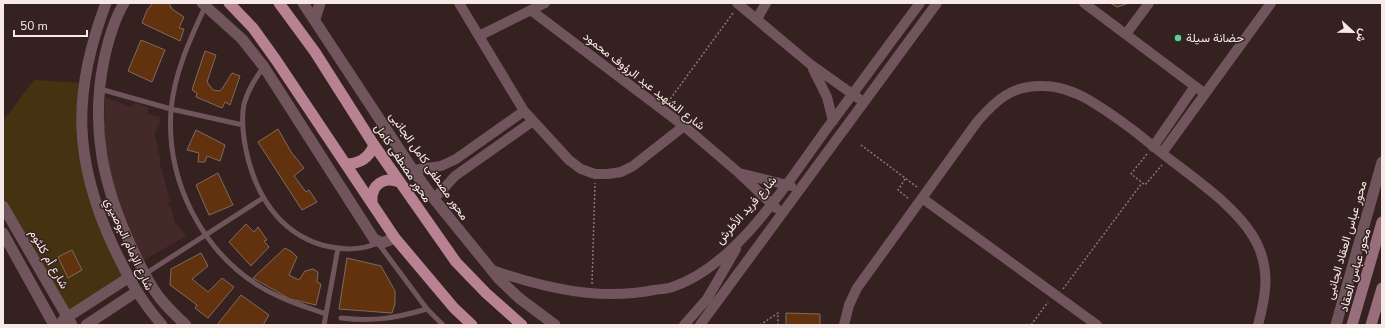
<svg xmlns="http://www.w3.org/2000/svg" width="1385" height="328" font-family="'Nunito Sans',Vazirmatn,sans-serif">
<rect width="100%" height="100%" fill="#352220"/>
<path fill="#432927" d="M105 97 131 107 135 102 149 108 147 114 160 117 159 121H161L154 134 159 151 155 153H159L161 164H159L160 168H162L170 203 167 205 171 206 175 224 178 225 186 236 141 262 109 176 104 127Z"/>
<path fill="#453211" d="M34 80 84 83 86 167 128 278 67 316 3 206V121Z"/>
<path fill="#62310d" stroke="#7e6b60" d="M153 3H169L172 9 184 17 179 28 184 29 180 41 142 23 147 10Z
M1110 3H1129L1117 7Z
M141 40 165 50 152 82 128 71Z
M205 51 216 55 207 82 213 90 219 91 222 89 232 73 240 76 230 105 225 102 222 108 196 97 197 93 192 90Z
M278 129 291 152 304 168 294 176 306 192 309 190 317 202 302 210 258 142Z
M196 130 225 145 220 161 207 156 205 162H198L199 153 187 150Z
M218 173 233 205 209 215 196 185Z
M246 224 254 232 258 227 267 240 264 241 269 247 251 266 229 242Z
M285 248 292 252 297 257 289 275 299 280 305 271 313 269 318 272 317 282 321 284 316 305 290 299 253 278Z
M72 250 82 270 68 278 58 257Z
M201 253 208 266 192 279 208 292 222 278 234 287 208 318 195 308 197 305 170 285 171 269Z
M347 258 381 266 395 291V304L392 313 339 309Z
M241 295 269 315 263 325H217Z
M786 313 820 314V325H786Z"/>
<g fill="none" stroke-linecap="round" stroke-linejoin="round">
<path stroke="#887775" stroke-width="1.5" stroke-dasharray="2 2" stroke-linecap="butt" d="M668 102 733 13
M861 145 917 187
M1147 154 1131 174 1145 185 1162 165
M905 179 898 190 909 199
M592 284 595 183
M1063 289 1142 183
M760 325 778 313V325
M1031 325 1048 302"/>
<path stroke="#70555d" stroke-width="5" d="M205 7C190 39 174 74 171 110 166 179 200 249 259 286 280 299 303 306 326 314
M264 67C255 78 248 90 244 104 241 119 243 135 246 150 255 193 278 232 322 245 342 250 359 251 378 243L427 309 443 325
M100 89 171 109 243 125
M145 274 263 198
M341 318C375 322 395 318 427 309
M324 325 338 248"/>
<path stroke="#70555d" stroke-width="10" d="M459 3 524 111 569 160 581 169 595 174H608L621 172 633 166 684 126
M737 3 810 64 858 98
M1084 3 1204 93
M532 11 684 126 739 173 776 208
M757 19 766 3
M1126 34 1149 3
M479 36 545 3
M813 69 827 97 833 121
M1153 147 1195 86
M1162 153 1271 3
M413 170 441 166 456 159 524 111
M739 173 791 186
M922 198 1097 325
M434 199 455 176 533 121
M492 270C544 288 599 301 654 290 661 289 669 289 675 286 739 263 789 180 828 127 859 86 889 44 920 3
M684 325 707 299 736 249
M700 325 937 3
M844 325 849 305 857 288 977 122C996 100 1012 85 1043 86 1059 86 1075 92 1089 100 1109 112 1135 131 1153 146 1185 173 1243 208 1259 248 1270 274 1265 299 1258 325"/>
<path stroke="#70555d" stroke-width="11" d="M106 3C72 93 73 160 114 248 129 279 139 298 162 325
M124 3C114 20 108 41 104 60 90 127 103 185 131 246 139 263 147 281 159 297 167 307 176 316 186 325
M202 3 242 39 264 67 374 239 382 243 395 238
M303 3 413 170 434 199 499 279 519 298 555 325
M315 19 320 3
M3 206 72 325
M3 233 54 325
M63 320 128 278
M86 325 136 292
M1336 325 1382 162"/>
<path stroke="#996e7c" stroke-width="11" d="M1352 325 1382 222
M1371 325 1382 288"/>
<path stroke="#b98293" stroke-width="11" d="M229 3 253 28 276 60 395 238 454 308 472 325
M279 3 315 52 374 145 456 262 486 293 522 325
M346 164C360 164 369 158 374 145
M372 201C371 185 384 176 399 182"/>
</g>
<circle fill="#53d396" stroke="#352220" stroke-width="1.5" cx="1178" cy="38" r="4"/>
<g text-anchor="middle" stroke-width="3" stroke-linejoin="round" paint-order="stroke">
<g font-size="12" fill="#f6e9e7" stroke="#352220" text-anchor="start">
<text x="1186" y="42">حضانة سيلة</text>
</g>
<g font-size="12" fill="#f6e9e7" stroke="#352220">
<text transform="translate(644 81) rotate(38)" y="4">شارع الشهيد عبد الرؤوف محمود</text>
<text transform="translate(403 163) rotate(56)" y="4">محور مصطفى كامل</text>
<text transform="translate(429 166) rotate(55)" y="4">محور مصطفى كامل الجانبى</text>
<text transform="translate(746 210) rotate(-49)" y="4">شارع فريد الأطرش</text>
<text transform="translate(1346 240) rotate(-74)" y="4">محور عباس العقاد الجانبى</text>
<text transform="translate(129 244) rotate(65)" y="4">شارع الإمام البوصيري</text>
<text transform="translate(49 259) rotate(60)" y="4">شارع أم كلثوم</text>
<text transform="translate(1355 270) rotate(-74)" y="4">محور عباس العقاد</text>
</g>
</g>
<rect width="1385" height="328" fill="none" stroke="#f6e9e7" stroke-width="8"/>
<g transform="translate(1353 32) rotate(112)" stroke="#352220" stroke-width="3" paint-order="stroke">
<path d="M0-3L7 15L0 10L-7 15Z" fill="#f6e9e7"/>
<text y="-6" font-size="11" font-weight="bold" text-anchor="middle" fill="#f6e9e7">ش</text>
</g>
<path d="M14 30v6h73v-6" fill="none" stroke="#f6e9e7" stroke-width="2"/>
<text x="20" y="30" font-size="12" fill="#f6e9e7" stroke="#352220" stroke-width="3" paint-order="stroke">50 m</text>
</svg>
